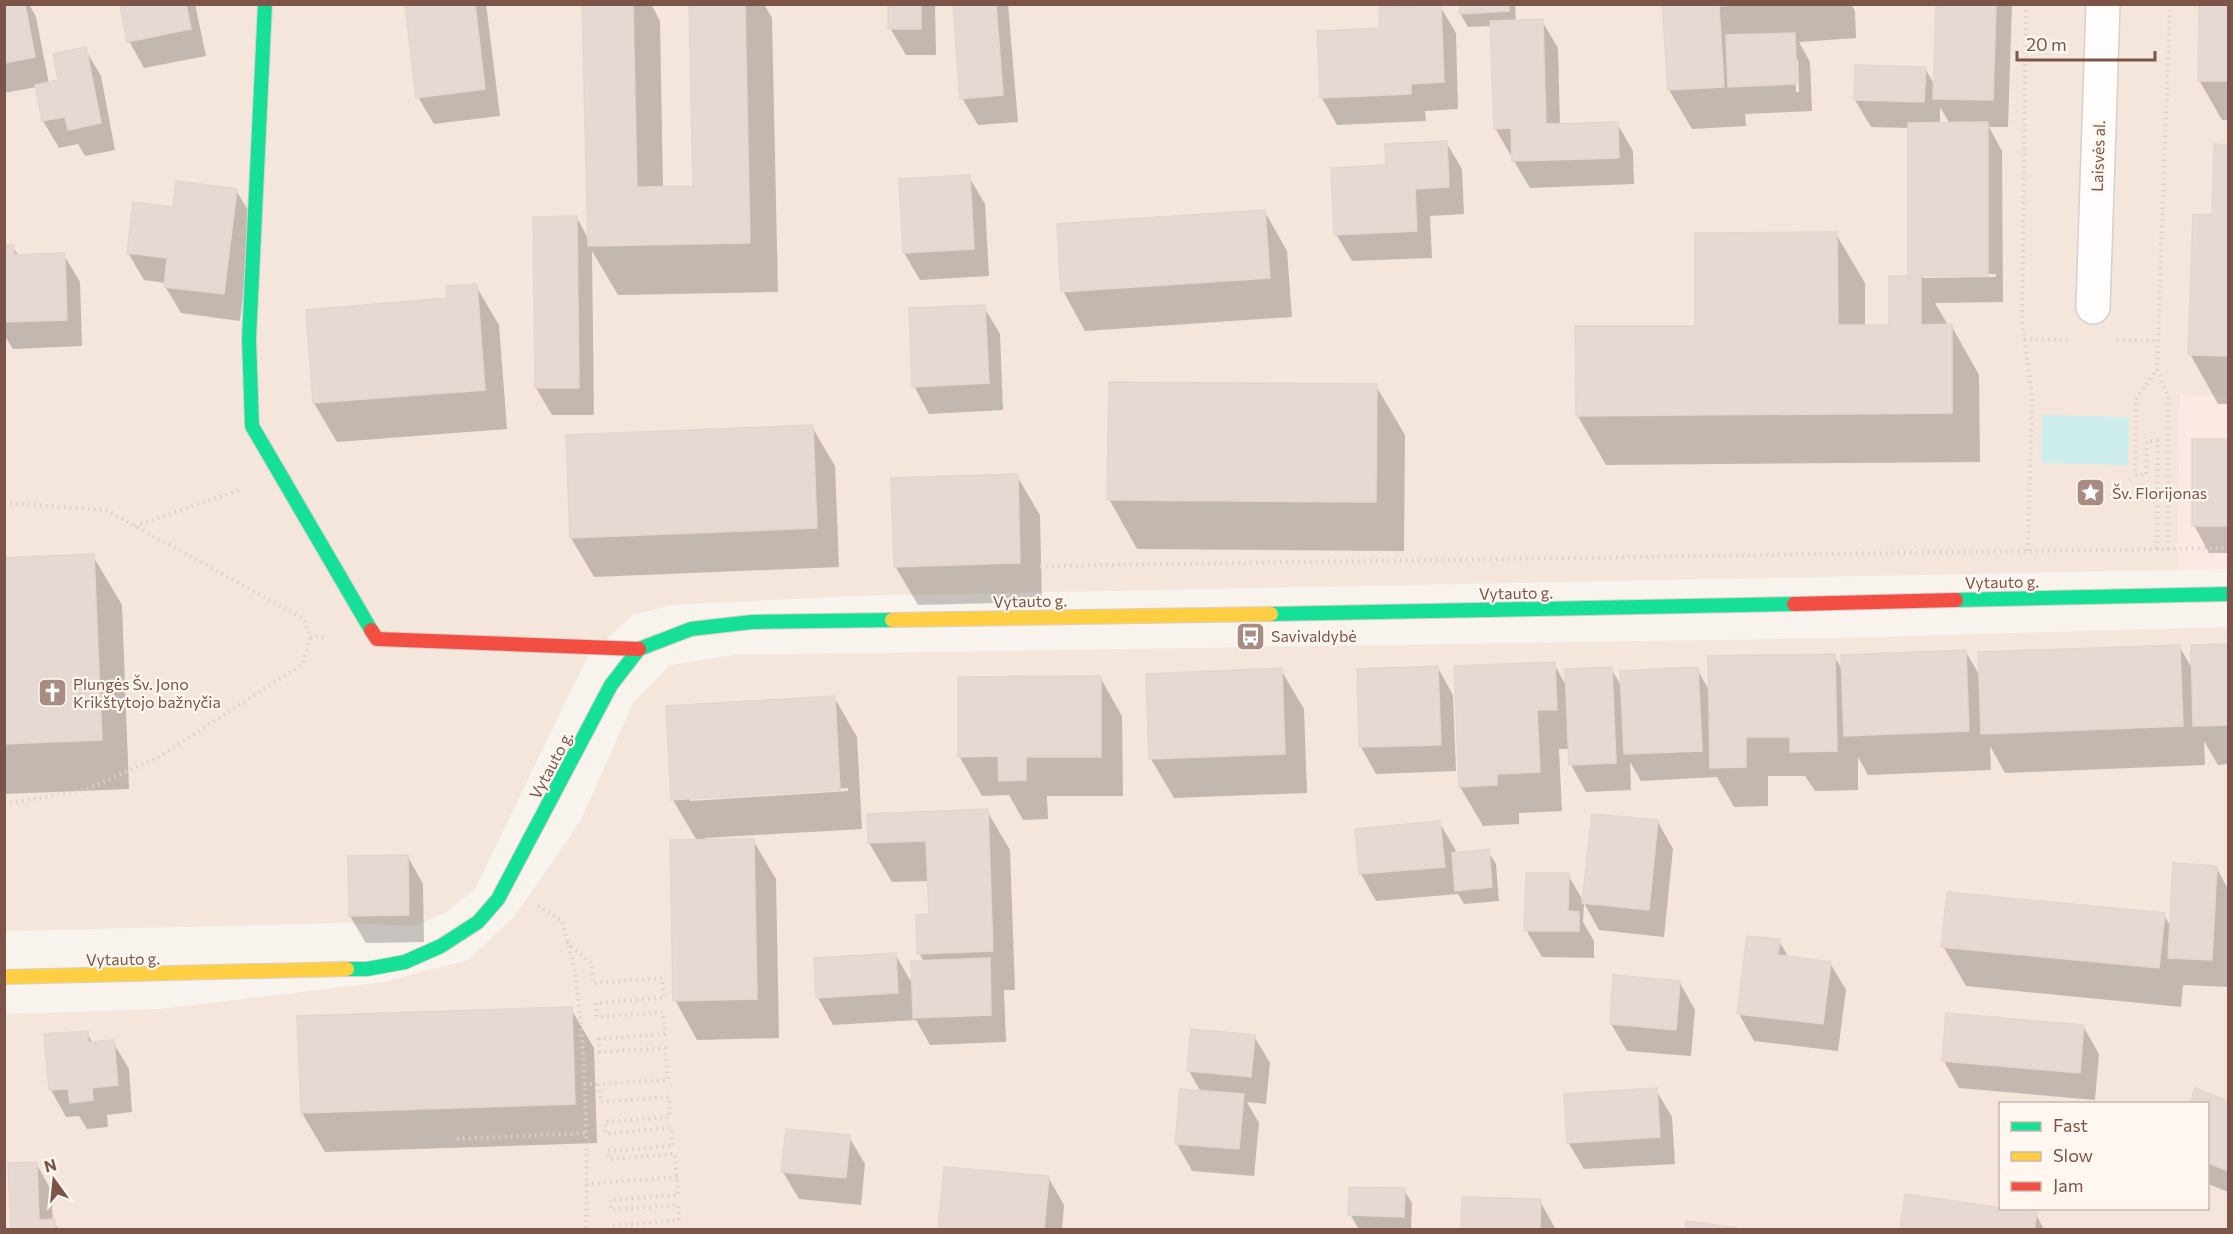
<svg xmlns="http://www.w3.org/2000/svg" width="2233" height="1234" font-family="Commissioner,sans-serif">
<rect width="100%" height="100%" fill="#f9f3ed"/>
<path fill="#f4e6db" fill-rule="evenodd" d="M4 5H2228V396L2180 395 2178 570 855 596 671 605 633 615 588 656 475 889 445 913 414 926 349 923 5 931Z
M2228 627V1229H5L4 1014 160 1009 384 982 468 960 515 916 581 820 633 703 670 665 734 655 1839 638ZM2000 1104H2208V1208H2000Z"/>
<path fill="#fce9e3" d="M2180 394 2228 396V569L2178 570Z"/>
<path fill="#ccedec" d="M2042 415 2129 417 2128 465 2041 463Z"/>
<path fill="#0003" fill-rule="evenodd" d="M4 4H29L36 17 49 84 60 81 85 49 101 76 115 150 85 156 78 144 59 148 43 121 37 87 4 93Z
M121 4H195L206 56 144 68 129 41Z
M407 4H486L500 116 434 124 418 97Z
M584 4H651L660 21 663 188H695L691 4H764L772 18 778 292 618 295 592 251 594 415H552L536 388 577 218 589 240Z
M889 4H935L936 55H906L890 28Z
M955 4H1008L1018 122 978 125 962 98Z
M1460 4H1515L1516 21H1542L1558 48 1560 125 1617 123 1633 151 1634 184 1530 188 1514 161V156H1511L1495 128 1492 26 1468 27 1460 13Z
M1664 4H1851L1855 11 1856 38 1799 42 1810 62 1812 111 1745 114 1746 126 1692 129 1669 90ZM1795 60H1798L1799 92H1796Z
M1937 4H2012L2008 127H1989L2002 151 2003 302 1935 303 1948 325H1951L1979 375 1980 462 1606 465 1577 415 1697 328 1836 234 1865 283V326H1891L1910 278 1909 128 1871 127 1855 100 1925 68 1935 86ZM1940 107 1950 124H1940ZM1996 274V277L1923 278V275Z
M2201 4H2228V120H2222L2199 80Z
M1440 6 1456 33 1458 109 1425 111 1426 121 1337 125 1322 98 1381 29Z
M1446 142 1462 169 1464 214 1430 216 1432 258 1352 261 1336 234 1387 166Z
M2215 146H2228V404H2218L2190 354 2213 217Z
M969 177 985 204 989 276 920 280 904 253Z
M236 190 252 217 240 321 181 313 165 286 166 283 144 280 128 253 174 209Z
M1265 212 1287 251 1292 317 1085 331 1063 291Z
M4 247H13L19 256 64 255 80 282 82 346 13 349 4 335Z
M476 286 499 325 507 429 337 442 314 403 449 300Z
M984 307 1000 334 1003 410 929 414 914 386Z
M1376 386 1405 435 1404 551 1137 549 1109 499Z
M812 427 835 466 839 567 594 577 571 538 568 436Z
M2193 440H2228V553H2209L2194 525Z
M1017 476 1040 515 1042 602 918 605 895 566Z
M93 556 122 605 129 789 4 794V559Z
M2179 646 2193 670 2192 647 2228 646V764L2218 765 2204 741 2205 765 2005 773 1990 746 1991 770 1868 775 1858 757V790L1815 791 1805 776H1768V806L1734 807 1717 777 1641 781 1630 762 1631 790 1586 792 1571 765 1570 749H1559L1562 811 1519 813V824L1483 826 1460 787 1554 664 1567 687 1611 669 1622 687 1697 669 1710 692 1834 656 1843 671 1966 652 1981 678Z
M1438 668 1453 695 1456 771 1376 774 1361 747 1358 671Z
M1281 670 1304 709 1307 793 1174 798 1151 759Z
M1100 677 1122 716 1123 796H1047L1048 819 1023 820 1009 795 982 796 959 756Z
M834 697 857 737 862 829 705 838 706 841 753 840 776 879 779 1038 697 1040 675 1000 697 841 673 800ZM848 788V791L690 801V797Z
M987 811 1010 850 1015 990H1004L1006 1042 930 1045 916 1020 833 1025 818 998 895 954 913 985 924 962 919 953 930 915 929 881 892 882 869 843Z
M1439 822 1455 849 1456 854 1488 851 1496 864 1499 901 1464 904 1458 894 1376 901 1361 874 1357 831Z
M1658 822 1673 849 1664 937 1599 930 1584 903 1583 922 1594 941V958L1542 957 1526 930 1568 875 1584 902Z
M408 857 423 884 424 942 366 943 350 916Z
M2216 867 2228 889 2227 987 2183 985 2181 1007 1966 986 1943 946 2164 915 2171 927Z
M1779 941 1789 958 1830 963 1846 990 1838 1051 1754 1041 1739 1014Z
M1680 983 1695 1010 1691 1056 1627 1051 1611 1024Z
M571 1009 594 1048 597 1143 325 1152 302 1113Z
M2083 1026 2099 1054 2095 1100 1959 1088 1944 1061Z
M87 1032 93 1044 113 1042 129 1069 132 1112 107 1115 108 1127 87 1129 79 1116 66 1117 51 1090 46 1036Z
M1254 1036 1270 1063 1266 1104 1247 1102 1259 1123 1254 1176 1192 1171 1177 1144 1201 1092 1189 1071Z
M1656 1090 1672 1117 1675 1164 1584 1169 1568 1142Z
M2196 1090 2228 1103V1192L2208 1184V1104Z
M849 1137 865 1164 861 1205 799 1199 783 1172Z
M36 1163 51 1190 53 1221 59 1230H12Z
M1048 1177 1064 1205 1062 1230H940Z
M1404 1190 1412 1203 1411 1230 1358 1228 1350 1214Z
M1540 1201 1556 1230H1463Z
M2036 1214 2044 1230H1901Z"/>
<path fill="#e6d9d3" stroke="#e4d5ce" stroke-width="1.5" d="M4 4H25L35 57 4 63Z
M120 4H186L191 29 127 42Z
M405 4H475L485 89 416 98Z
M582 4H633L637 187 693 186 689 4H745L750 243 588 246Z
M888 4H921V29H888Z
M953 4H996L1003 95 960 99Z
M1441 4 1444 82 1411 84V94L1320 98 1317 31 1380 28 1379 7Z
M1459 4H1509V11L1459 14Z
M1662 4H1748L1719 6 1724 87 1668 90Z
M1936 4H1996L1993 100 1933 99Z
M2199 4H2228V81H2198Z
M1543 19 1546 124 1618 122 1619 158 1512 161 1511 128 1494 129 1490 21Z
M1795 33 1797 84 1728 87 1726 35Z
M86 47 101 123 68 130 65 117 42 121 35 85 58 80 53 54Z
M1855 65 1926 67 1924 102 1854 100Z
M1988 122V276H1908V123Z
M1447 141 1449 187 1415 189 1417 231 1334 235 1331 168 1386 165 1385 144Z
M2214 144 2228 145V356L2188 355 2193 214 2212 215Z
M970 175 974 249 903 253 899 179Z
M176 181 237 189 224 294 164 287 167 258 127 253 133 202 173 207Z
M1265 210 1270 278 1061 292 1057 224Z
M577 216 579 388H535L533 217Z
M1837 232 1838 325H1889V276H1921V325L1952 324V413L1576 416 1575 326H1695V233Z
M14 245V255L65 253 67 320 4 322V246Z
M477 284 485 390 313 403 306 310 447 298 446 286Z
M985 305 989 383 912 387 909 308Z
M1109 382 1377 384 1376 502 1107 500Z
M813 425 817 528 570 538 566 435Z
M2192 439H2228V526H2192Z
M1018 474 1020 563 894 567 891 478Z
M94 554 102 740 4 744V558Z
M2228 644V725L2193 726 2191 645Z
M2180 645 2183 726 1981 734 1978 652Z
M1966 650 1969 731 1844 736 1841 655Z
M1835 654 1837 751 1790 752V737H1746V767L1710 768 1708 656Z
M1555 662 1557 710H1537L1540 772 1497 774V785L1459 787 1454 666Z
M1438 666 1441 745 1359 747 1357 669Z
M1612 667 1616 763 1569 765 1565 669Z
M1698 667 1702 751 1624 754 1620 671Z
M1282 668 1285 754 1149 759 1146 674Z
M1101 676V757H1026V780L999 781 998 756 958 757V677Z
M835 696 840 790 671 800 666 706Z
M988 809 993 951 917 954 916 915 929 914 926 841 868 843 867 814Z
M1592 814 1658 820 1649 910 1582 903Z
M1440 821 1445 867 1359 874 1355 829Z
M754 839 757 999 673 1001 670 840Z
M1489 849 1492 887 1455 891 1452 853Z
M408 855 409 915 349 916 348 856Z
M2173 863 2217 866 2212 960 2168 958Z
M1526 873H1569L1568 911 1579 912V931H1524Z
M1947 892 2165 913 2159 968 1941 947Z
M1747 936 1780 939 1778 955 1831 962 1823 1024 1737 1014Z
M896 953 898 993 816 998 814 958Z
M990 958 991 1015 913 1018 911 961Z
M1613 975 1680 981 1676 1030 1610 1024Z
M572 1007 575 1104 301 1113 297 1016Z
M1946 1013 2084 1025 2080 1073 1942 1061Z
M1191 1029 1255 1035 1251 1077 1187 1071Z
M88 1031V1042L114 1040 118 1085 92 1088 93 1100 70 1103 68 1089 49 1090 44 1034Z
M1657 1088 1660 1137 1567 1143 1564 1094Z
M2195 1088 2228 1101V1171L2208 1163V1104H2190Z
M1180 1089 1244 1094 1239 1149 1175 1144Z
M786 1129 850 1135 846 1178 781 1172Z
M37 1162 39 1220 55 1219V1230H11L8 1163Z
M944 1167 1049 1176 1044 1230H938Z
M1349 1187 1405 1188 1404 1217 1348 1215Z
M1905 1194 2037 1213 2034 1230H1900Z
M1462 1197 1541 1199 1540 1230H1461Z
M1686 1221 1738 1228 1737 1230H1685Z"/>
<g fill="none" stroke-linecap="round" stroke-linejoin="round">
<defs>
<path id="street" d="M2093 307 2103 4"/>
<path id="fast" d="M265 4 249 339 252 426 371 630
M1956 600 2228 594
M1271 614 1794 604
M347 969H367L405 962 441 946 478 922 498 899 611 685 639 649 691 629 752 622 892 620"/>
<path id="slow" d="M892 620 1271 614
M4 977 347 969"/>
<path id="jam" d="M1794 604 1956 600
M371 630 377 639 639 649"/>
</defs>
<use href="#street" stroke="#d8ceca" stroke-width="36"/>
<use href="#fast" stroke="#dad0cb" stroke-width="16"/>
<use href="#slow" stroke="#dad0cb" stroke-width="16"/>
<use href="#jam" stroke="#dad0cb" stroke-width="16"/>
<path stroke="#dcd1cd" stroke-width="4" stroke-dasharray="1.5 4.5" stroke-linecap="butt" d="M2026 4 2022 321 2032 397 2028 552
M2024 339 2067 340
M2117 340 2158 341
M4 503 106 510 304 619 310 637 303 664 157 758 85 790 4 804
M135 526 242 489
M2157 549 2158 441H2147L2146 475H2135L2136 399 2157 369
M2168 549V397L2157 369 2170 4
M1040 566 2228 548
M310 637H328
M538 906 562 921C566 939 573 957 575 975 587 1059 587 1145 586 1230
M567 942 592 964 593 983 662 978 664 998 596 1003 597 1017 663 1012 665 1034 599 1039 600 1052 665 1048 668 1080 599 1084 601 1102 669 1097 670 1117 605 1122 606 1134 671 1128 673 1146 608 1151 609 1159 675 1154 678 1195 610 1200 611 1210 678 1205 679 1220 611 1226V1230
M584 1084H599
M457 1139 586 1133
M586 1184 677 1177
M679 1230H680"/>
<use href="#street" stroke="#fefdfc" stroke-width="33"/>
<use href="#fast" stroke="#16e098" stroke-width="14"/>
<use href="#slow" stroke="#ffcf43" stroke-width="14"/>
<use href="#jam" stroke="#f24e42" stroke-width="14"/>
</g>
<defs>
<symbol id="sight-square" viewBox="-11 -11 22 22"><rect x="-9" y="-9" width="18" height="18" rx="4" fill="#a88c82" stroke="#fff7f0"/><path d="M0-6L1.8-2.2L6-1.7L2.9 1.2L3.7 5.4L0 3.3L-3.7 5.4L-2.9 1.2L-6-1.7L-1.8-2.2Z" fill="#fff"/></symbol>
<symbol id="bus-square" viewBox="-11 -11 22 22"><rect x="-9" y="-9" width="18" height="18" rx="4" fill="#a88c82" stroke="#fff7f0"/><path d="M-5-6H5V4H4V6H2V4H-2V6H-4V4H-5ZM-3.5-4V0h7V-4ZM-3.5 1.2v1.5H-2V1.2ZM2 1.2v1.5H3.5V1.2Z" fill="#fff"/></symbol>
<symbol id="church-square" viewBox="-11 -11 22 22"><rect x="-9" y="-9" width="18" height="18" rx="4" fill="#a88c82" stroke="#fff7f0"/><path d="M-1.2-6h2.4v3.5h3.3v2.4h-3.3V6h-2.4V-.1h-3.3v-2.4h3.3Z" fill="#fff"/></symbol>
</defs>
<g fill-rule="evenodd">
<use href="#sight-square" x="2074" y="476" width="33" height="33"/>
<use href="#bus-square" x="1234" y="620" width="33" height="33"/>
<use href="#church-square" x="36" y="676" width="33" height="33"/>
</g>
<g text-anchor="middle" stroke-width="4.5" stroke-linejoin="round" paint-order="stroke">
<g font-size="16" fill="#7c5448" stroke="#fff7f0">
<text transform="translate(2098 156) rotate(-88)" y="6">Laisvės al.</text>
<text transform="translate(2002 582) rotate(-1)" y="6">Vytauto g.</text>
<text transform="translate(1516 593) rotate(-1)" y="6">Vytauto g.</text>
<text transform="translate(1030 601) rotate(-1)" y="6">Vytauto g.</text>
<text transform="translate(551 765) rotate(-62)" y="6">Vytauto g.</text>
<text transform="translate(123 959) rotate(-1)" y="6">Vytauto g.</text>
</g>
<g font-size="16" fill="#7c5448" stroke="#fff7f0" text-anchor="start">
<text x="2112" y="499">Šv. Florijonas</text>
<text x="1271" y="642">Savivaldybė</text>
<text x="73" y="690">Plungės Šv. Jono<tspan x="73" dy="18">Krikštytojo bažnyčia</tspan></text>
</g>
</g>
<rect width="2233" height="1234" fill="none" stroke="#7c5448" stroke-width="12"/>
<rect x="1999" y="1102" width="210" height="108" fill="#fff7f0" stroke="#cbb6ad" stroke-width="1.5"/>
<rect x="2011" y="1122" width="30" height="9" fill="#16e098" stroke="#cbb6ad" stroke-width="1.5"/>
<text x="2053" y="1132" font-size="18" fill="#7c5448">Fast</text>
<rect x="2011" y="1152" width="30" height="9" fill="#ffcf43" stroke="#cbb6ad" stroke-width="1.5"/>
<text x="2053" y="1162" font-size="18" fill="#7c5448">Slow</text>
<rect x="2011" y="1182" width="30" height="9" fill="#f24e42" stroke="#cbb6ad" stroke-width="1.5"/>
<text x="2053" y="1192" font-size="18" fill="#7c5448">Jam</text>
<g transform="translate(54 1180) rotate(345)" stroke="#fff7f0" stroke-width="4.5" paint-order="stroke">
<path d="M0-4.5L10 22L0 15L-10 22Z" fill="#7c5448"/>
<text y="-9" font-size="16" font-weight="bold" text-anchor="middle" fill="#7c5448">N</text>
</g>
<path d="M2017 51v9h138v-9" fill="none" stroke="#7c5448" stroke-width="3"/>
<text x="2026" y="51" font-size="18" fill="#7c5448" stroke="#fff7f0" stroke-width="4.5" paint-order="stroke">20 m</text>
</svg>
